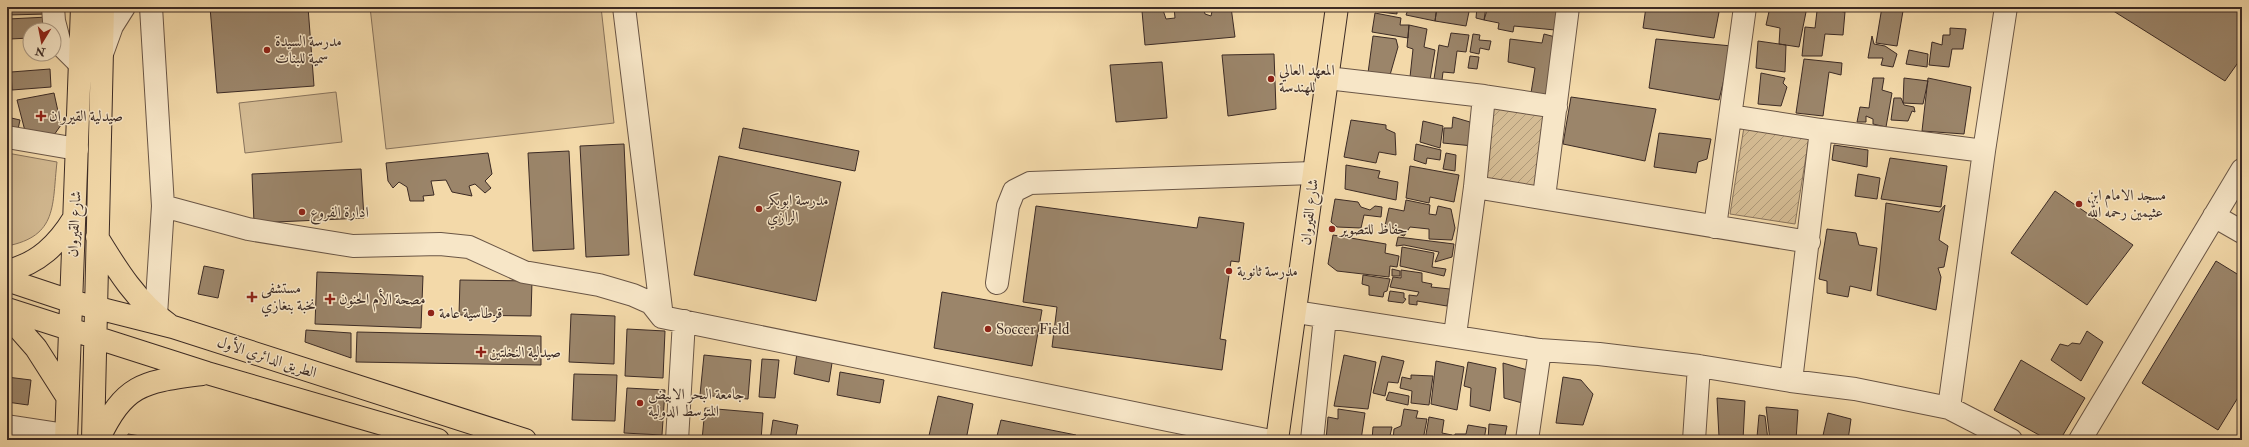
<svg xmlns="http://www.w3.org/2000/svg" width="2249" height="447" font-family="'IM FELL Double Pica',Amiri,serif">
<defs>
<pattern id="garden-furrows" width="10" height="10" patternUnits="userSpaceOnUse"><rect width="10" height="10" fill="#d4bb93"/><path d="M-1 1l2-2M0 10L10 0M9 11l2-2" fill="none" stroke="#ad9878"/></pattern>
</defs>
<rect width="100%" height="100%" fill="#f3d9a9"/>
<filter id="stains"><feTurbulence type="fractalNoise" baseFrequency=".005" numOctaves="4"/><feColorMatrix values="0 0 0 0 .2 0 0 0 0 .09 0 0 0 0 .02 0 0 0 .5 -.17"/></filter>
<radialGradient id="worn" r=".72"><stop offset=".6" stop-color="#630" stop-opacity="0"/><stop offset="1" stop-color="#630" stop-opacity=".3"/></radialGradient>
<path fill="#d4bb93" stroke="#88735c" d="M370 7H601L614 123 386 149Z
M336 92 342 142 245 153 239 103Z
M7 153 57 162C52 205 58 236 7 246Z"/>
<path fill="url(#garden-furrows)" stroke="#88735c" d="M1493 108 1546 115 1537 188 1484 182Z
M1744 127 1809 138 1795 224 1730 214Z"/>
<path fill="#9b856a" stroke="#3c2b25" d="M7 7H48V14L7 15Z
M210 7H308L314 86 217 93Z
M1174 7H1203L1205 14 1211 16 1213 7H1231L1235 37 1145 45 1142 11 1163 10 1166 19 1175 18Z
M1373 7H1407V10H1397V14L1372 11Z
M1409 7H1437L1435 21 1406 15Z
M1437 7H1470L1466 26 1435 21Z
M1477 7H1486L1484 20 1476 18Z
M1488 7H1547L1560 10 1555 30 1514 26 1513 32 1498 29 1499 23 1484 20Z
M1646 7H1720L1714 38 1643 28Z
M1770 7H1807L1799 47 1779 44 1780 28 1766 25Z
M1825 7H1838V11L1845 12 1843 35 1825 34 1822 56H1802L1805 27 1815 28 1817 11 1824 10Z
M1882 7 1903 11 1897 46 1876 43Z
M2107 7H2242V57L2225 81Z
M1375 13 1401 18 1400 25H1409L1408 38 1372 32Z
M48 17 49 30H30V38L10 39 8 19Z
M1409 25 1427 29 1424 47 1435 50 1430 80 1410 77 1413 49 1407 47Z
M1950 28 1966 29 1963 49H1952L1949 67 1929 65 1932 42 1942 45 1943 35H1950Z
M1451 33 1469 35 1466 52 1457 51 1454 73 1443 72 1442 80 1434 79 1439 45 1448 47Z
M1473 34 1480 35 1479 40 1491 41 1489 50 1480 48 1479 54 1470 52Z
M1544 34 1559 38 1557 96 1531 93 1535 68 1508 62 1510 39 1542 43Z
M1373 36 1396 39 1398 47 1390 75 1368 73Z
M1872 36 1874 44 1885 46 1897 54 1893 67 1881 65 1883 58H1868Z
M1656 39 1732 46 1719 100 1649 88Z
M1758 41 1786 45 1785 72 1756 68Z
M1909 50 1928 54 1927 67 1906 64Z
M1274 54 1276 109 1228 116 1222 55Z
M1470 56 1479 57 1477 69 1468 68Z
M1804 59 1842 63 1841 75 1829 72 1823 116 1796 113Z
M1162 62 1167 118 1116 122 1110 65Z
M50 69 51 87 12 90 11 72Z
M1761 73 1785 78 1783 83 1787 87 1781 106 1758 104Z
M1873 78H1884L1882 90 1892 93 1886 127 1873 124V119L1866 116V122H1857L1860 107 1869 108Z
M1904 78 1928 81 1923 104 1903 103Z
M1928 78 1971 87 1964 134 1922 131Z
M54 93 61 125 54 135 25 131 17 100Z
M1571 97 1656 109 1645 161 1563 144Z
M1894 98H1901L1904 105 1914 107 1915 112 1912 111 1908 121 1891 120Z
M7 117 20 120 17 134 7 132Z
M1453 117 1470 122 1473 146 1443 143 1444 128H1452Z
M1351 120 1386 125V129L1395 133 1396 155 1379 152 1376 163 1344 157Z
M1423 121 1443 126 1440 148 1420 142Z
M743 128 859 151 855 171 739 148Z
M1659 133 1711 139 1707 159 1698 162 1696 173 1654 167Z
M624 144 629 255 586 257 580 146Z
M1416 144 1441 150 1440 160 1427 158 1426 164 1414 160Z
M1834 145 1868 150 1867 167 1832 160Z
M569 151 574 249 533 251 528 153Z
M488 153 492 174 485 181 491 188 485 193 475 184 469 186 472 196 452 192 446 180 431 181 434 195 423 196 424 201H410L407 187 399 182 393 188 388 181 386 163Z
M1446 153 1456 155 1455 171 1443 169Z
M719 156 841 182 816 301 694 275Z
M1890 158 1947 166 1941 207 1881 199Z
M1346 165 1380 171 1378 178 1398 182 1396 200 1345 189Z
M1410 166 1459 175 1454 202 1430 197 1429 203 1406 198Z
M361 169 364 218 254 223 252 174Z
M1858 174 1880 178 1877 199 1855 196Z
M2055 191 2133 245 2087 305 2011 253Z
M1335 199 1358 202 1361 207 1370 210 1375 206 1382 207 1381 217 1364 215 1361 228 1337 227 1331 222Z
M1406 200 1430 205 1429 214 1436 215 1438 206 1451 209 1455 228 1452 240 1429 239V229L1410 227 1404 236 1398 234 1393 228 1385 226 1389 208 1404 211Z
M1886 203 1939 212 1945 205 1939 240 1948 246 1944 267 1938 268 1941 277 1936 310 1877 295Z
M1036 206 1197 228 1199 217 1244 223 1239 262 1231 261 1220 339 1226 340 1222 370 1052 347 1057 307 1023 302Z
M1827 229 1856 233 1859 245 1877 248 1871 291 1850 286 1848 297 1827 293V281L1819 279Z
M1333 235 1386 244 1385 253 1399 256 1397 267 1390 266 1389 277 1337 271 1328 264Z
M1398 237 1454 244 1452 257 1435 262 1439 252 1404 245 1396 246Z
M1402 247 1434 253 1432 267 1446 269 1444 276 1400 266Z
M2216 261 2242 277V391L2218 430 2142 383Z
M204 266 224 270 218 298 198 294Z
M1392 269 1400 271V276H1392Z
M1401 270 1422 273V282L1432 284 1431 287 1450 289 1447 306 1417 301V305L1409 304V295L1417 296 1419 292 1390 287 1393 277 1401 278Z
M317 272 423 276 421 328 315 324Z
M1363 275 1390 279 1387 291 1384 292 1383 297 1369 295V286L1362 284Z
M460 280 532 281 531 316 459 315Z
M1390 291 1404 293V298L1406 299 1403 303 1388 301Z
M942 292 1042 310 1032 366 934 348Z
M571 314 615 316 614 364 569 362Z
M627 329 665 331 663 378 625 376Z
M306 330 351 333V358L305 342Z
M2087 331 2103 342 2081 381 2051 360 2060 344 2068 346 2072 343 2080 344Z
M357 332 541 336V365L356 362Z
M797 353 832 363 829 382 794 374Z
M704 355 751 360 748 399 700 395Z
M1344 355 1376 362 1368 409 1334 406Z
M1382 356 1404 361 1398 383 1388 382 1385 396 1373 393Z
M762 359 779 360 775 398 759 397Z
M2021 360 2085 398 2060 440H2048L1994 410Z
M1436 361 1464 367 1457 410 1431 404Z
M1468 362 1496 368 1490 411 1470 406 1471 388 1464 386Z
M1503 363 1531 371 1526 404 1504 398Z
M840 372 884 380 880 403 837 395Z
M574 374 617 375 615 421 572 420Z
M1411 375 1433 376 1429 405 1411 403 1412 391 1400 388 1402 377 1411 379Z
M7 377 31 380 28 405 7 402Z
M1563 377 1581 380 1593 394 1583 425 1556 423Z
M627 388 665 390 662 435 624 433Z
M1389 392 1409 396 1408 405 1386 400Z
M938 396 973 404 966 440H928Z
M1717 398 1745 401 1743 440H1725L1719 437Z
M1766 407 1798 410 1796 440H1770Z
M705 408 763 413 761 440H702Z
M1338 409 1365 413 1361 440H1326L1328 417 1338 419Z
M1404 409 1418 411 1416 418 1427 419 1423 440H1393L1394 429 1401 426Z
M1828 413 1851 419 1848 440H1822Z
M1759 415 1765 416 1768 440 1757 437Z
M1429 417 1444 420 1442 433 1452 435 1451 440H1425Z
M773 420 798 425 795 440H770Z
M1001 420 1076 435 1075 440H996Z
M1489 424 1507 426 1504 440H1488Z
M1468 425 1486 428 1484 440H1454L1455 434H1466Z
M1373 427H1392L1389 440H1372Z
M128 434 153 438V440H127Z"/>
<g fill="none" stroke-linecap="round" stroke-linejoin="round">
<defs>
<path id="minor" d="M53 7 54 21 60 44 80 64
M151 7 163 206 156 315
M624 7 662 317
M103 51 112 26 124 7
M1327 78 1484 96 1556 107
M1731 116 1821 130 1984 151
M7 137 77 149
M1475 187 1809 242
M1544 197 1568 7
M163 206 248 229 353 246 440 244 469 247 524 272 599 285 633 295 651 303 662 317 1266 440
M2214 216 2242 232
M1715 227 1745 7
M997 283 1008 206 1014 191 1030 183 1313 173
M1296 312 1540 350 1599 354 1699 366 1791 381 1855 389 1949 408 2011 440
M1455 335 1475 187 1484 96
M1791 381 1821 130
M1949 408 1984 151 2006 7
M7 426 66 435
M677 440 684 321
M1312 440 1325 317
M1527 440 1540 350
M1694 440 1699 366
M2080 440 2242 170"/>
<path id="major" d="M97 237C117 270 137 302 168 324
M7 271C38 264 58 244 74 218
M7 280 70 301 173 327 525 440
M7 309 207 373 438 440
M7 315 36 348 66 395
M66 440 82 7
M93 440 103 7
M98 440C125 383 143 382 202 374
M1277 440 1337 7"/>
</defs>
<use href="#minor" stroke="#6a5646" stroke-width="24"/>
<use href="#major" stroke="#3c2b25" stroke-width="24"/>
<use href="#minor" stroke="#f7e6c7" stroke-width="22"/>
<use href="#major" stroke="#f3d9a9" stroke-width="22"/>
</g>
<g fill="#8f2418" stroke="#f7e6c7" stroke-width="1.5">
<circle cx="267" cy="50" r="4"/>
<circle cx="1271" cy="79" r="4"/>
<path d="M39 110h4v4h4v4h-4v4h-4v-4h-4v-4h4z"/>
<circle cx="2079" cy="204" r="4"/>
<circle cx="759" cy="209" r="4"/>
<circle cx="302" cy="212" r="4"/>
<circle cx="1332" cy="229" r="4"/>
<circle cx="1229" cy="271" r="4"/>
<path d="M250 291h4v4h4v4h-4v4h-4v-4h-4v-4h4z"/>
<path d="M328 293h4v4h4v4h-4v4h-4v-4h-4v-4h4z"/>
<circle cx="431" cy="313" r="4"/>
<circle cx="988" cy="329" r="4"/>
<path d="M479 346h4v4h4v4h-4v4h-4v-4h-4v-4h4z"/>
<circle cx="640" cy="403" r="4"/>
</g>
<g text-anchor="middle" stroke-width="3" stroke-linejoin="round" paint-order="stroke">
<g font-size="15" fill="#3c2b25" stroke="#f7e6c7" text-anchor="start">
<text x="275" y="46">مدرسة السيدة<tspan x="275" dy="17">سمية للبنات</tspan></text>
<text x="1279" y="75">المعهد العالي<tspan x="1279" dy="17">للهندسة</tspan></text>
<text x="49" y="121">صيدلية القيروان</text>
<text x="2087" y="200">مسجد الامام ابن<tspan x="2087" dy="17">عثيمين رحمه الله</tspan></text>
<text x="767" y="205">مدرسة ابوبكر<tspan x="767" dy="17">الرازي</tspan></text>
<text x="310" y="217">ادارة الفروع</text>
<text x="1340" y="234">حفاظ للتصوير</text>
<text x="1237" y="276">مدرسة ثانوية</text>
<text x="261" y="293">مستشفى<tspan x="261" dy="17">نخبة بنغازي</tspan></text>
<text x="339" y="304">مصحة الأم الحنون</text>
<text x="439" y="318">قرطاسية عامة</text>
<text x="996" y="334">Soccer Field</text>
<text x="489" y="357">صيدلية النخلتين</text>
<text x="648" y="399">جامعة البحر الابيض<tspan x="648" dy="17">المتوسط الدولية</tspan></text>
</g>
<g font-size="15" fill="#3c2b25" stroke="#f7e6c7">
<text transform="translate(1309 212) rotate(-83)" y="5">شارع القيروان</text>
<text transform="translate(74 224) rotate(-87)" y="5">شارع القيروان</text>
<text transform="translate(267 357) rotate(18)" y="5">الطريق الدائري الأول</text>
</g>
</g>
<rect width="2249" height="447" fill="none" stroke="#f3d9a9" stroke-width="24"/>
<rect x="8" y="8" width="2233" height="431" fill="none" stroke="#3c2b25" stroke-width="2"/>
<rect x="12" y="12" width="2225" height="423" fill="none" stroke="#3c2b25"/>
<g transform="translate(42 42) rotate(190)"><circle r="19" fill="#f7e6c7" stroke="#ac9b86"/>
<path d="M0-3L7 15L0 10L-7 15Z" fill="#8f2418"/>
<text y="-6" font-size="11" font-weight="bold" text-anchor="middle" fill="#3c2b25">N</text>
</g>
<rect width="100%" height="100%" filter="url(#stains)"/>
<rect width="100%" height="100%" fill="url(#worn)"/>
</svg>
